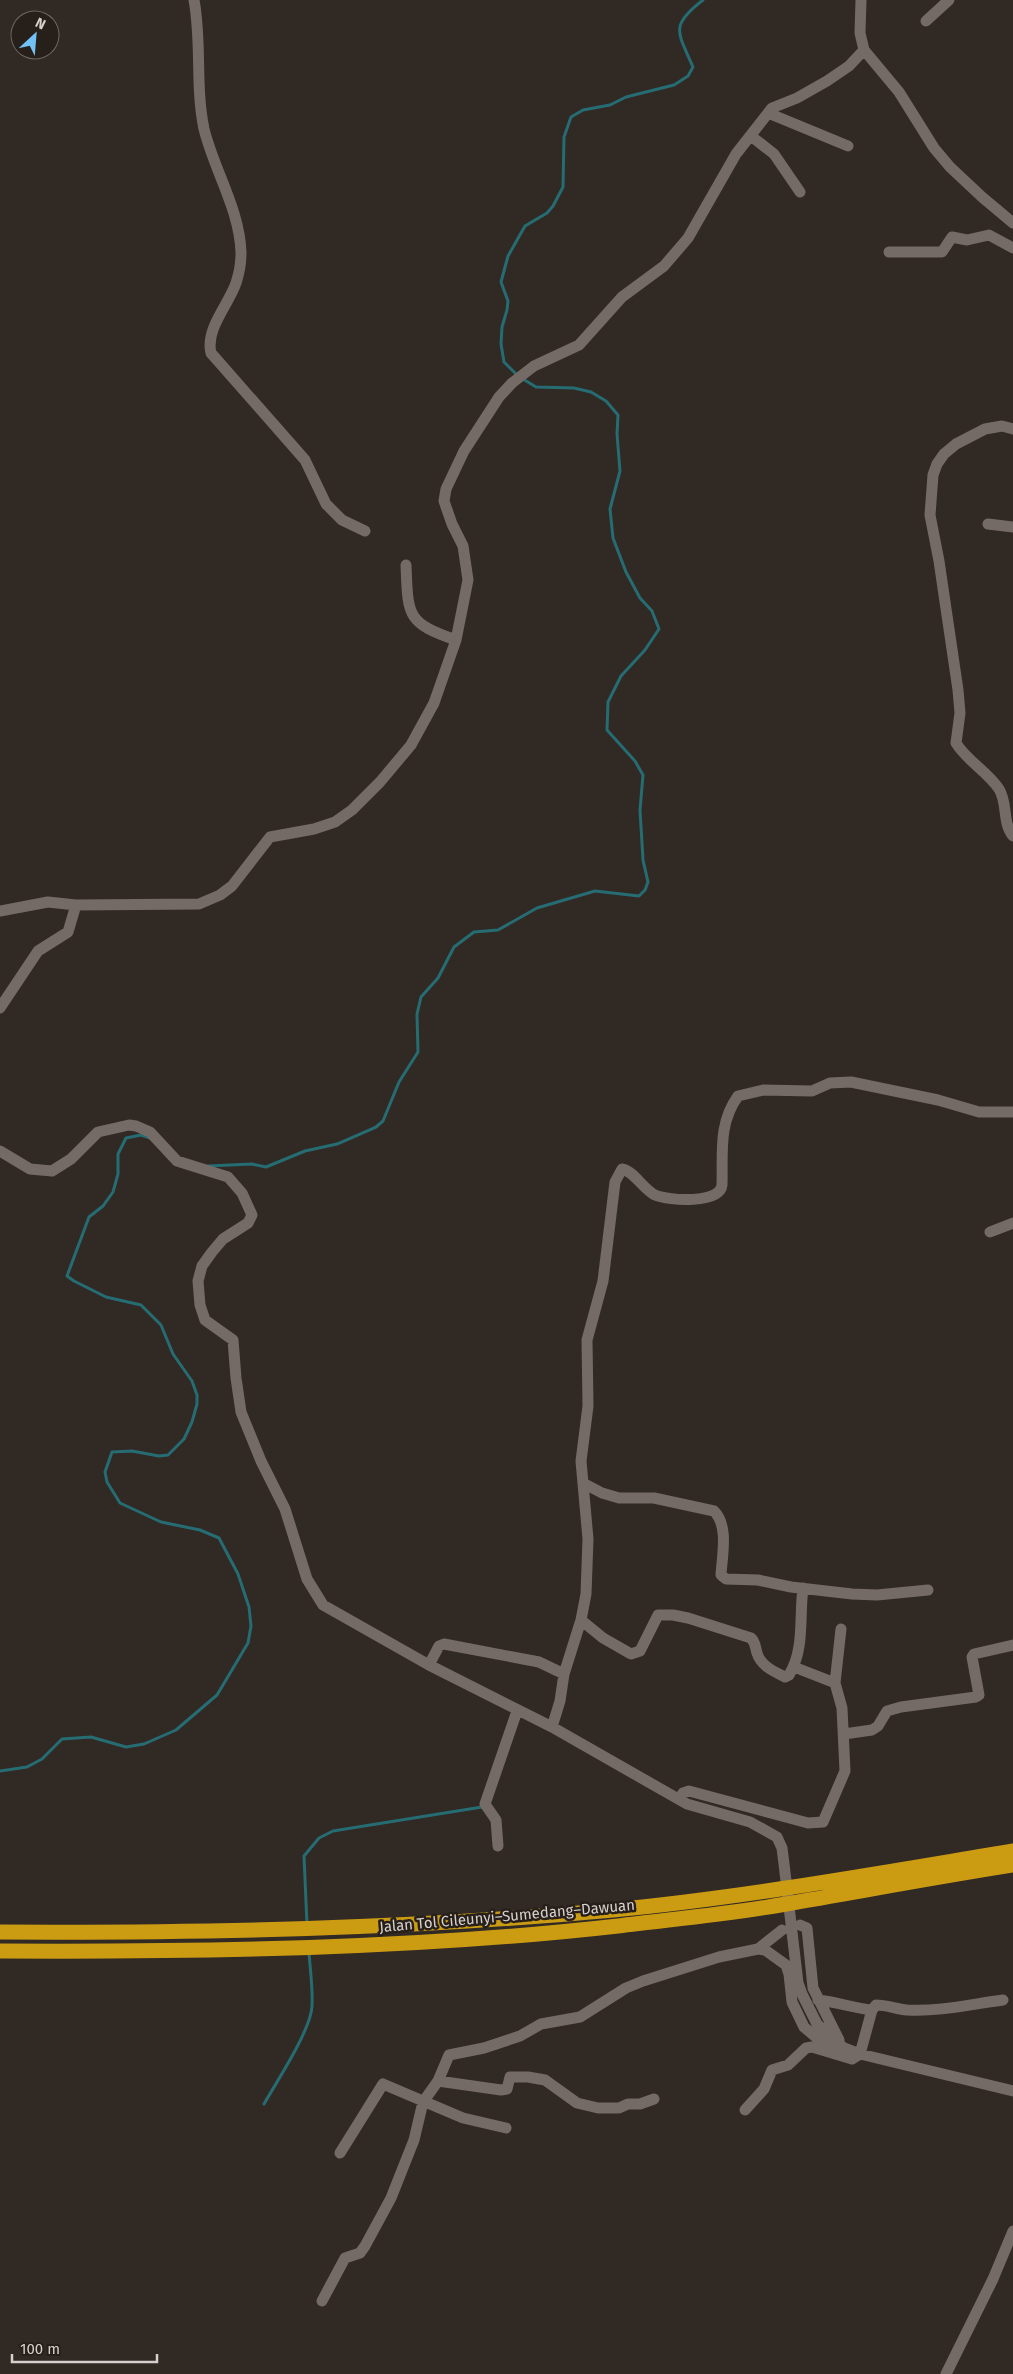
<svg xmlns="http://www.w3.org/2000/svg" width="1013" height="2374" font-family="'Fira Sans',sans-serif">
<rect width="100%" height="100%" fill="#312924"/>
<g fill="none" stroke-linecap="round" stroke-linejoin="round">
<path stroke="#266c73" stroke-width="3" d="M518 376 504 362 501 344 502 327 507 310 508 301 501 282 508 256 525 226 547 213 553 206 563 187 564 137 571 117 583 110 610 105 626 97 674 85 688 76 693 67C678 32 669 26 703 0
M208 1166 252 1164 266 1167 305 1151 337 1144 376 1127 383 1121 399 1082 418 1052 417 1014 421 997 438 978 454 947 474 932 498 930 537 908 595 891 639 896 645 890 648 882 643 860 640 810 643 775 635 761 607 730 608 702 621 676 645 650 659 629 652 611 640 598 626 572 613 538 610 509 620 471 617 434 618 415 606 401 591 392 574 388 536 387 523 379
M0 1771 27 1767 42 1759 62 1739 91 1737 126 1747 144 1744 176 1730 217 1695 248 1643 251 1626 249 1607 238 1574 219 1538 200 1530 161 1522 120 1503 107 1482 105 1472 112 1452 132 1451 159 1456 168 1455 184 1439 192 1422 197 1404V1395L192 1381 173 1354 161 1325 141 1305 106 1297 74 1281 67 1276 89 1217 103 1206 113 1192 118 1174V1154L126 1138 141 1135 150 1138
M307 1925 304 1856 319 1838 333 1831 482 1807
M264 2104C277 2081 311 2030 312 2006 313 1988 310 1969 309 1952"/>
<path stroke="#756b66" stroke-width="11" d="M194 0C202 43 195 86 204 129 214 170 240 210 241 253 241 262 239 274 236 283 229 304 205 329 211 353L305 460 326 504 342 520 365 531
M861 0 860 33 864 50 899 92 934 148 950 167 982 197 1013 223
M926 21 949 0
M768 113 848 146
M751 136 774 154 800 192
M889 252H942L952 237 967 240 989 235 1013 248
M1013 429 1002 426 985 429 956 444 944 454 937 464 933 475 930 515 939 561 958 690 960 713 956 743C967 761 987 771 999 789 1008 803 1002 823 1013 836
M988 524 1013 527
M406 565C408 615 406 623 456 640
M0 911 48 902 76 905 199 904 220 895 232 886 270 837 314 829 335 822 352 810 380 782 411 745 434 703 456 640 468 580 463 546 452 524 444 501 446 489 464 451 499 397 512 383 534 366 579 345 622 297 664 266 688 238 736 154 772 108 797 98 827 81 849 66 864 50
M0 1008 38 951 68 932 76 905
M0 1151 30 1169 52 1171 71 1159 98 1132 129 1125 136 1126 150 1132 177 1161 228 1177 242 1193 252 1215 248 1223 223 1239 212 1252 202 1266 198 1281 200 1305 205 1320 233 1340 236 1378 241 1412 261 1461 285 1509 307 1579 323 1605 429 1665 552 1727 687 1804 750 1822 777 1837 782 1848 784 1864 798 1983 802 1994 817 2024 844 2048 860 2054 1013 2091
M990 1232 1013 1223
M583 1483 602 1493 619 1498H654L714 1511C729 1526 722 1556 721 1575L726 1579 758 1580 791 1587 852 1594 877 1595 928 1590
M803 1588C799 1617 805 1649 789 1675L785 1677C773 1671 761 1666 757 1653 755 1647 756 1643 751 1638L688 1618 673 1615H658L640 1651 631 1654 603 1638 581 1620 586 1594 588 1539 581 1461 588 1406 587 1340 603 1281 615 1182 622 1169C634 1171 643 1189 655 1195 669 1201 720 1204 722 1185 723 1153 718 1124 738 1096L763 1090 812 1091 830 1083 851 1082 938 1100 979 1112H1013
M429 1665 439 1646 444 1644 539 1662 564 1674
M835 1683 841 1629
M552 1727 560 1701 564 1674 581 1620
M844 1734 872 1730 878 1726 887 1711 901 1707 976 1697 979 1695 972 1657 974 1654 1013 1645
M679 1799 683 1793 689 1791 808 1823 823 1822 845 1771 842 1708 835 1683 794 1667
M498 1846 496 1820 485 1804 517 1711
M800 1925 807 1928 813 1988 839 2040
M758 1949 782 1930
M818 2000C837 2002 853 2008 872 2010
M438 2081 501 2090 507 2089 510 2077H528L545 2080 577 2103 598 2108H619L628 2104H640L654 2099
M745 2110 764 2089 772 2070 788 2065 806 2048 812 2047 852 2059 860 2054 872 2010 876 2005C887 2005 896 2009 907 2010 938 2012 972 2004 1003 2000
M340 2153 383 2084 463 2118 506 2128
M322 2301 345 2258 360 2253 365 2246 391 2198 414 2140 423 2102 438 2081 449 2055 484 2048 520 2036 541 2024 580 2017 626 1988 643 1981 719 1957 758 1949 765 1950 786 1965 789 1974 792 2002 804 2027 823 2043 844 2048
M946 2374 993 2279 1013 2231"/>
<path stroke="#cb9c12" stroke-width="15" d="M0 1932C205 1933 409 1929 613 1910 747 1897 880 1873 1013 1851
M0 1951C206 1952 414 1949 618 1926 674 1919 731 1914 786 1904 862 1891 937 1877 1013 1865"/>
</g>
<g text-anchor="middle" stroke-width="5" stroke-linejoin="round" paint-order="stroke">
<g font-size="15" fill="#d6d0cd" stroke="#271f1a">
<text transform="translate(507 1916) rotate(-5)" y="5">Jalan Tol Cileunyi–Sumedang–Dawuan</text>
</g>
</g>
<g transform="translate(35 35) rotate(26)"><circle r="24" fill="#271f1a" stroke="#6d6662"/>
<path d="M0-4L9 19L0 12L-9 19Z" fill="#72c1f5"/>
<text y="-8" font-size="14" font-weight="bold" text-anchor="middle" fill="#d6d0cd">N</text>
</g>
<path d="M12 2354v8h145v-8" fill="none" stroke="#d6d0cd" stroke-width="2.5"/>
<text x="20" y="2354" font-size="15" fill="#d6d0cd" stroke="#271f1a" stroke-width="4" paint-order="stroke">100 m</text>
</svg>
